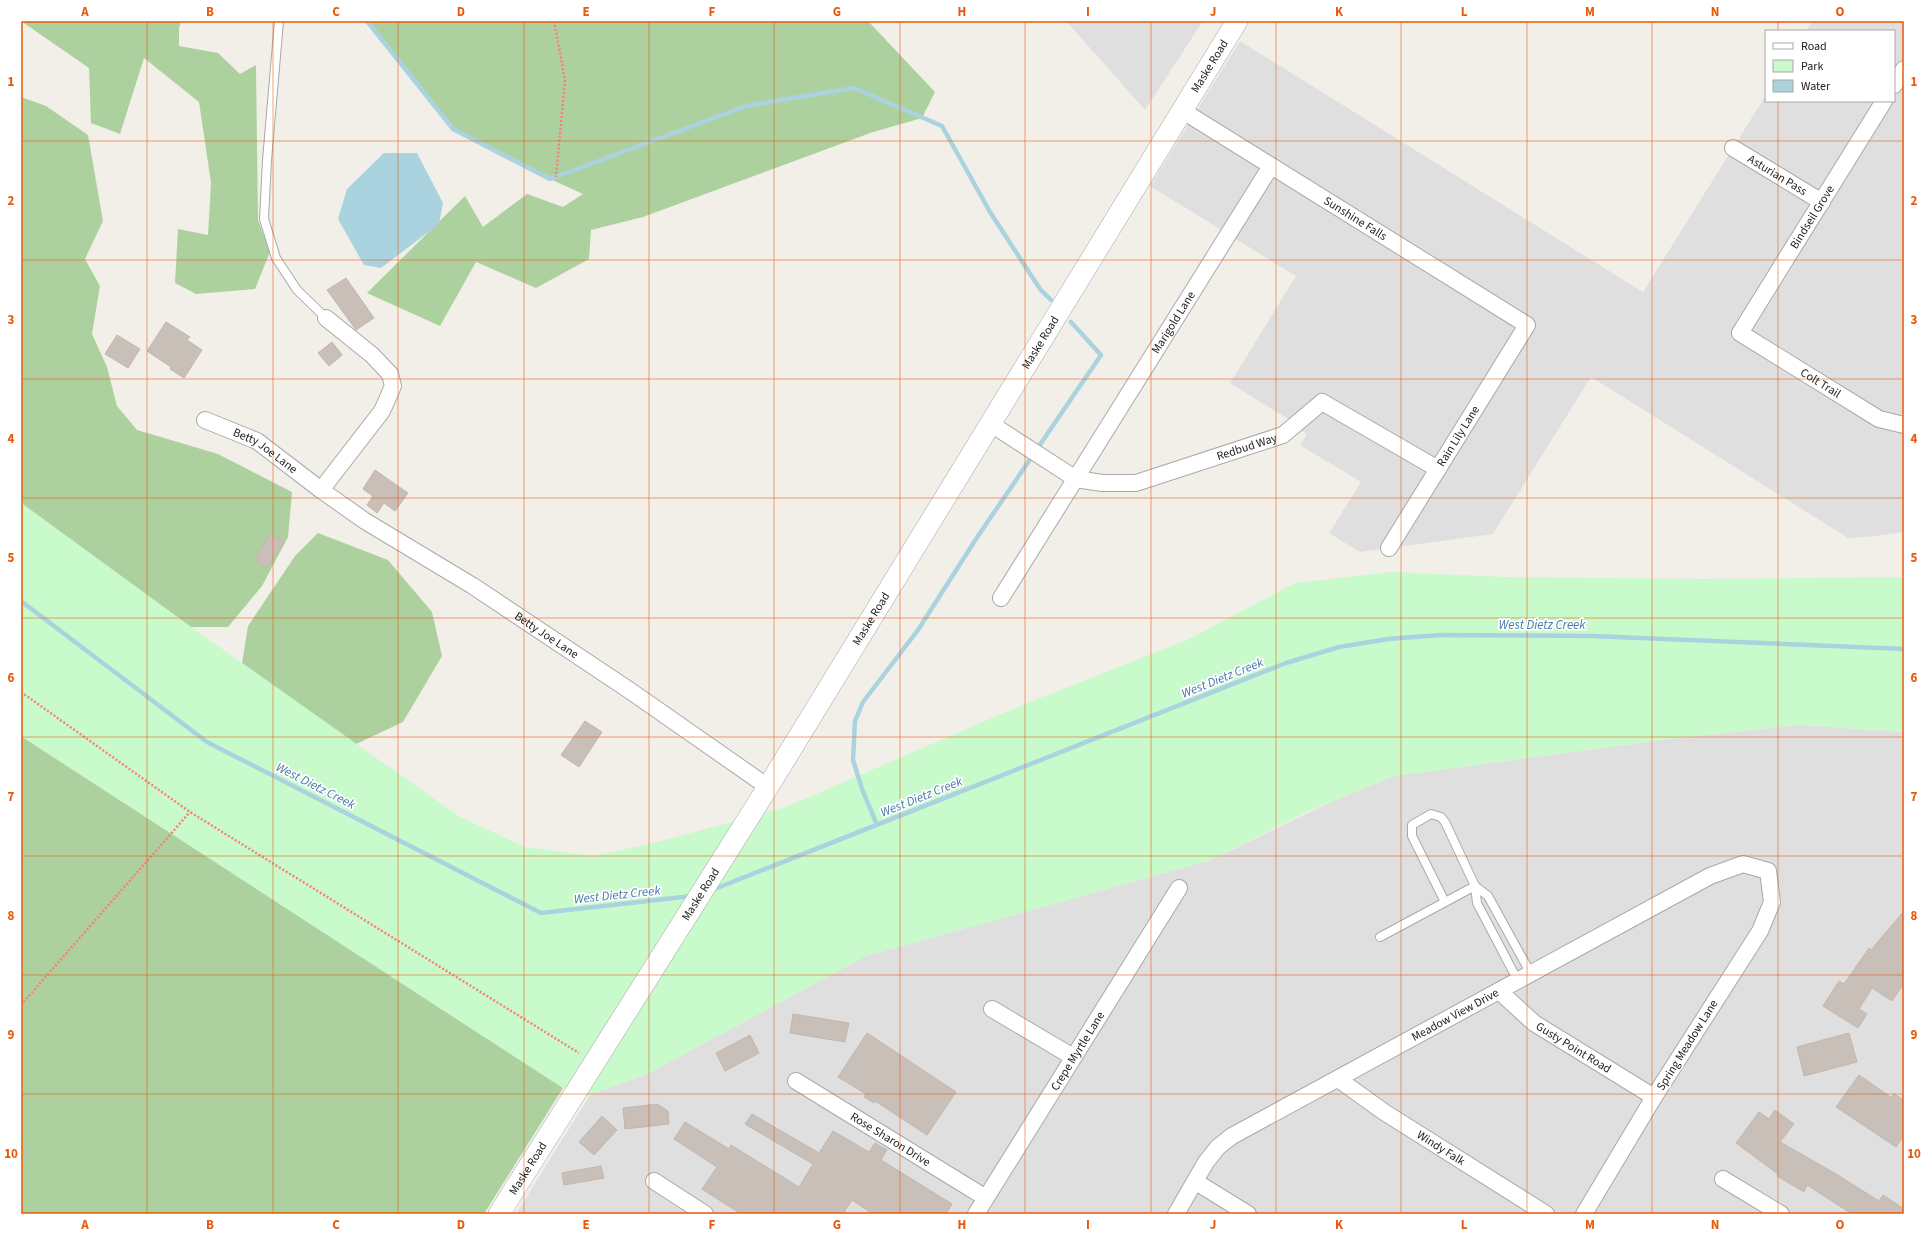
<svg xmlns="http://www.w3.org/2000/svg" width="1925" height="1235" font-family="'Source Sans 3',sans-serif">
<rect width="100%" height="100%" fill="#f2efe9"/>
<path fill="#e0dfdf" d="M1066 21H1203L1145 110Z
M1812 21H1904V532L1867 537 1848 538 1591 377 1493 534 1360 552 1329 533 1361 482 1300 445 1307 434 1289 423 1290 420 1230 383 1296 276 1150 186 1240 41 1643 292 1766 95V101H1894V31H1806Z
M1798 725 1904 732V1214H516L590 1095 649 1073 866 956 1211 860 1331 802 1394 776 1661 740Z"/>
<path fill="#add19e" d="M21 21H181L179 28V46L218 53 240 74 256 65 258 220 270 252 255 289 196 294 175 283 178 229 208 235 211 183 199 102 144 58 120 134 91 123 89 68Z
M367 21H868L935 92 922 118 873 132 643 217 591 230 589 259 536 288 476 262 440 326 367 293 465 196 483 227 527 194 563 207 583 194 550 179 453 129Z
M21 97 46 106 88 135 103 221 85 259 100 286 92 334 107 367 117 406 137 430 218 454 292 492 288 537 262 586 228 627H191L21 503Z
M318 533 388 560 432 612 442 656 403 722 356 744 242 663 248 626 295 556Z
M21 736 563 1088 484 1214H21Z"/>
<path fill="#c8facc" d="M21 503 191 627 460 817 525 847 593 856 654 843 786 807 1022 705 1187 640 1295 583 1391 572 1508 577 1703 579 1904 577V732L1798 725 1661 740 1394 776 1306 812 1211 860 866 956 649 1073 590 1095 563 1088 21 736Z"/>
<path fill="#aad3df" d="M384 153H417L443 203 439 224 381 268 364 265 338 219 347 189Z"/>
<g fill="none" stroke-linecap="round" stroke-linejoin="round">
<path stroke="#aad3df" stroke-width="4.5" d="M367 21 453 129 550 179 746 106 854 88 942 126 990 212 1040 289 1051 300
M21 601 207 742 541 913 692 896
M877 825 862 789 853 760 855 721 863 702 918 630 976 539 1101 355 1071 322
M712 890 1286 663 1339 647 1388 639 1441 635 1592 636 1904 649"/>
</g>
<path fill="#c7bfb8" stroke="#c4b6ab" d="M346 278 374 318 356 330 327 290Z
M166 322 190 337 187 340 202 350 184 378 170 369 171 367 147 351Z
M117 335 140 349 128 368 105 354Z
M332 342 342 355 329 366 318 353Z
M375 470 408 493 395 511 384 503 377 513 367 505 373 496 363 489Z
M271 533 284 542 267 568 254 559Z
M585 721 602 732 579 767 561 755Z
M1904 911V983L1892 1001 1872 988 1859 1009 1867 1014 1858 1028 1823 1006 1839 981 1844 984 1869 948 1871 950Z
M793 1014 849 1023 845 1042 790 1033Z
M867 1033 956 1092 927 1135 875 1101 874 1103 864 1097 866 1094 838 1077Z
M1849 1033 1857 1062 1804 1076 1797 1047Z
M750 1035 759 1053 725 1071 716 1053Z
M1859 1075 1892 1098 1894 1094 1904 1100V1135L1896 1147 1836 1107Z
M657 1104 668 1111 669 1124 625 1129 623 1108Z
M1775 1110 1794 1124 1780 1142 1836 1174 1879 1201 1883 1195 1904 1209V1214H1852L1807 1185 1804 1192 1777 1176 1778 1174 1736 1143 1759 1112 1769 1119Z
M752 1114 819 1153 833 1131 869 1152 875 1143 887 1150 881 1160 952 1204 946 1214H873L852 1200 843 1214H741L702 1189 717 1167 674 1139 685 1122 729 1149 731 1145 799 1187 813 1164 745 1124Z
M602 1116 617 1130 594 1155 579 1142Z
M601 1166 604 1178 564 1185 562 1173Z"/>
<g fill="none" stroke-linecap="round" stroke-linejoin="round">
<defs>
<path id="service" d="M279 21 267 160 264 219 276 258 297 290 326 318
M1475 886 1488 896 1531 974
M1445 902 1412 836V825L1431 814 1441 817 1445 822 1475 886 1477 903 1518 981
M1380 937 1475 886"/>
<g id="minor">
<path d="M1894 85 1904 69"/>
<path id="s1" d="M1884 101 1740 333 1879 419 1904 425"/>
<path id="s2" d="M1183 111 1527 325 1389 548"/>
<path id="s3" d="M1733 148 1822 202"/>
<path id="s4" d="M205 420 257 441 321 490 365 521 473 586 629 690 768 787"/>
<path id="s5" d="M991 424 1076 479 1102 483H1136L1283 435 1322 402 1438 469"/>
<path d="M321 490 382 411 393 386 390 374 372 355 326 318"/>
<path id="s6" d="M1001 598 1271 166"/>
<path id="s7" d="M1499 991 1534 1023 1654 1097"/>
<path d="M992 1009 1073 1057"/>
<path id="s8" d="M1338 1079 1384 1112 1546 1214"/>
<path id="s9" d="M796 1081 986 1198"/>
<path d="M1723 1179 1781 1214"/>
<path d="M654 1181 705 1214"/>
<path d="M1196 1182 1248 1214"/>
<path id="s10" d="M976 1214 1179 888"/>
<path id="s11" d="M1176 1214 1206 1162 1218 1147 1232 1136 1710 876 1743 864 1768 871 1772 902 1760 931 1654 1097 1584 1214"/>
</g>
<g id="tertiary">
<path id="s12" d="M499 1214 768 787 1237 21"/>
</g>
</defs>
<use href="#service" stroke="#a9a9a9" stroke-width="10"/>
<use href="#minor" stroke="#a9a9a9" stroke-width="18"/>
<use href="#tertiary" stroke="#a9a9a9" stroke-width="22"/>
<path stroke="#fa8072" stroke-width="2.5" stroke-dasharray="2 2" stroke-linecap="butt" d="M554 21 565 80 556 177
M21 692 190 812 579 1053
M21 1005 190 812"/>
<use href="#service" stroke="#fff" stroke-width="8"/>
<use href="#minor" stroke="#fff" stroke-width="16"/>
<use href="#tertiary" stroke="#fff" stroke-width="21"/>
</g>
<path fill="none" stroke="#e8590c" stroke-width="1" stroke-opacity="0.55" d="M147 21V1214M273 21V1214M398 21V1214M524 21V1214M649 21V1214M774 21V1214M900 21V1214M1025 21V1214M1151 21V1214M1276 21V1214M1401 21V1214M1527 21V1214M1652 21V1214M1778 21V31M1778 101V1214M21 141H1904M21 260H1904M21 379H1904M21 498H1904M21 618H1904M21 737H1904M21 856H1904M21 975H1904M21 1094H1904"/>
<g text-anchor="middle" stroke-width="3.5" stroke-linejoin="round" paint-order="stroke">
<g font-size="12" fill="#222" stroke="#fff">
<text dy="4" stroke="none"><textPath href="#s12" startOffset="1350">Maske Road</textPath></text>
<text dy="4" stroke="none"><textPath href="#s3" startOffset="52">Asturian Pass</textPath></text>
<text transform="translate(1812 217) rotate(-58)" y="4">Bindseil Grove</text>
<text dy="4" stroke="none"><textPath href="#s2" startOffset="203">Sunshine Falls</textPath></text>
<text dy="4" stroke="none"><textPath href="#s6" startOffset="325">Marigold Lane</textPath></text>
<text dy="4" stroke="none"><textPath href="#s12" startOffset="1026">Maske Road</textPath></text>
<text dy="4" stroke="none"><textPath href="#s1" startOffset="368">Colt Trail</textPath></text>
<text transform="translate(1458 436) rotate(-58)" y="4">Rain Lily Lane</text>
<text dy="4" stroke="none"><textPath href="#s5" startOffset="278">Redbud Way</textPath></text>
<text dy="4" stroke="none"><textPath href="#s4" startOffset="68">Betty Joe Lane</textPath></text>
<text dy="4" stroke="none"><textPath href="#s12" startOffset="702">Maske Road</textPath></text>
<text dy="4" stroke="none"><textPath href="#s4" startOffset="405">Betty Joe Lane</textPath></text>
<text dy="4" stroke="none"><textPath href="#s12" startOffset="378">Maske Road</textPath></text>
<text dy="4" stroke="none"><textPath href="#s11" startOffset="351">Meadow View Drive</textPath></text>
<text transform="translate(1687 1045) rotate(-58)" y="4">Spring Meadow Lane</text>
<text dy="4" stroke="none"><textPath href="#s7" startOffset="94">Gusty Point Road</textPath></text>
<text dy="4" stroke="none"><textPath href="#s10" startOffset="192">Crepe Myrtle Lane</textPath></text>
<text dy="4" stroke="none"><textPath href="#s9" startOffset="111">Rose Sharon Drive</textPath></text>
<text dy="4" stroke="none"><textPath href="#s8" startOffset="124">Windy Falk</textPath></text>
<text dy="4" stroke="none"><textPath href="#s12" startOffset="54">Maske Road</textPath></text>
</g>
<g font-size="13" font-style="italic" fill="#4a7aab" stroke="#fff">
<text x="1542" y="629">West Dietz Creek</text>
<text transform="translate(1222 677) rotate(-22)" y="5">West Dietz Creek</text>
<text transform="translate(316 785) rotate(27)" y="5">West Dietz Creek</text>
<text transform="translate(921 796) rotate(-22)" y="5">West Dietz Creek</text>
<text transform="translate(617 894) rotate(-6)" y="5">West Dietz Creek</text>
</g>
</g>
<rect width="1925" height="1235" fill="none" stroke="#ffffff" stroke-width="44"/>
<rect x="1765" y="30" width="130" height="72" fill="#ffffff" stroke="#a7a7a7"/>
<rect x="1773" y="43" width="20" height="6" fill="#ffffff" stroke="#a7a7a7"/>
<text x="1801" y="50" font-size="12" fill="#222222">Road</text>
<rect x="1773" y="60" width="20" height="12" fill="#c8facc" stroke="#a7a7a7"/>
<text x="1801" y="70" font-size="12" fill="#222222">Park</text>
<rect x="1773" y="80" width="20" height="12" fill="#aad3df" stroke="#a7a7a7"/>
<text x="1801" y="90" font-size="12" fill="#222222">Water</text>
<rect x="22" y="22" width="1881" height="1191" fill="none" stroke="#e8590c" stroke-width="1.5"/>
<g font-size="13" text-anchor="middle" font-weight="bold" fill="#e8590c">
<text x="85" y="16">A</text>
<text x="210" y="16">B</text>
<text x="336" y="16">C</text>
<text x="461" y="16">D</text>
<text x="586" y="16">E</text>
<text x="712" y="16">F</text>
<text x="837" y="16">G</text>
<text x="962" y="16">H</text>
<text x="1088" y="16">I</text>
<text x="1213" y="16">J</text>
<text x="1339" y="16">K</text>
<text x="1464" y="16">L</text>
<text x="1590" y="16">M</text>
<text x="1715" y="16">N</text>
<text x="1840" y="16">O</text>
<text x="11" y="86">1</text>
<text x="1914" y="86">1</text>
<text x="11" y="205">2</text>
<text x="1914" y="205">2</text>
<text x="11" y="324">3</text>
<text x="1914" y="324">3</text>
<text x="11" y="443">4</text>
<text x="1914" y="443">4</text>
<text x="11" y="562">5</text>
<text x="1914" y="562">5</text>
<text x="11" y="682">6</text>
<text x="1914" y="682">6</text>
<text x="11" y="801">7</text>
<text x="1914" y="801">7</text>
<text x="11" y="920">8</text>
<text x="1914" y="920">8</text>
<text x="11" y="1039">9</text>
<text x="1914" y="1039">9</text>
<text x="11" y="1158">10</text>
<text x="1914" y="1158">10</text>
<text x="85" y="1229">A</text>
<text x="210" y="1229">B</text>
<text x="336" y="1229">C</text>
<text x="461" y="1229">D</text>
<text x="586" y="1229">E</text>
<text x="712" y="1229">F</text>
<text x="837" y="1229">G</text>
<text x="962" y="1229">H</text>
<text x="1088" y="1229">I</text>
<text x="1213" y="1229">J</text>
<text x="1339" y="1229">K</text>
<text x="1464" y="1229">L</text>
<text x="1590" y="1229">M</text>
<text x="1715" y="1229">N</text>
<text x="1840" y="1229">O</text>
</g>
</svg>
